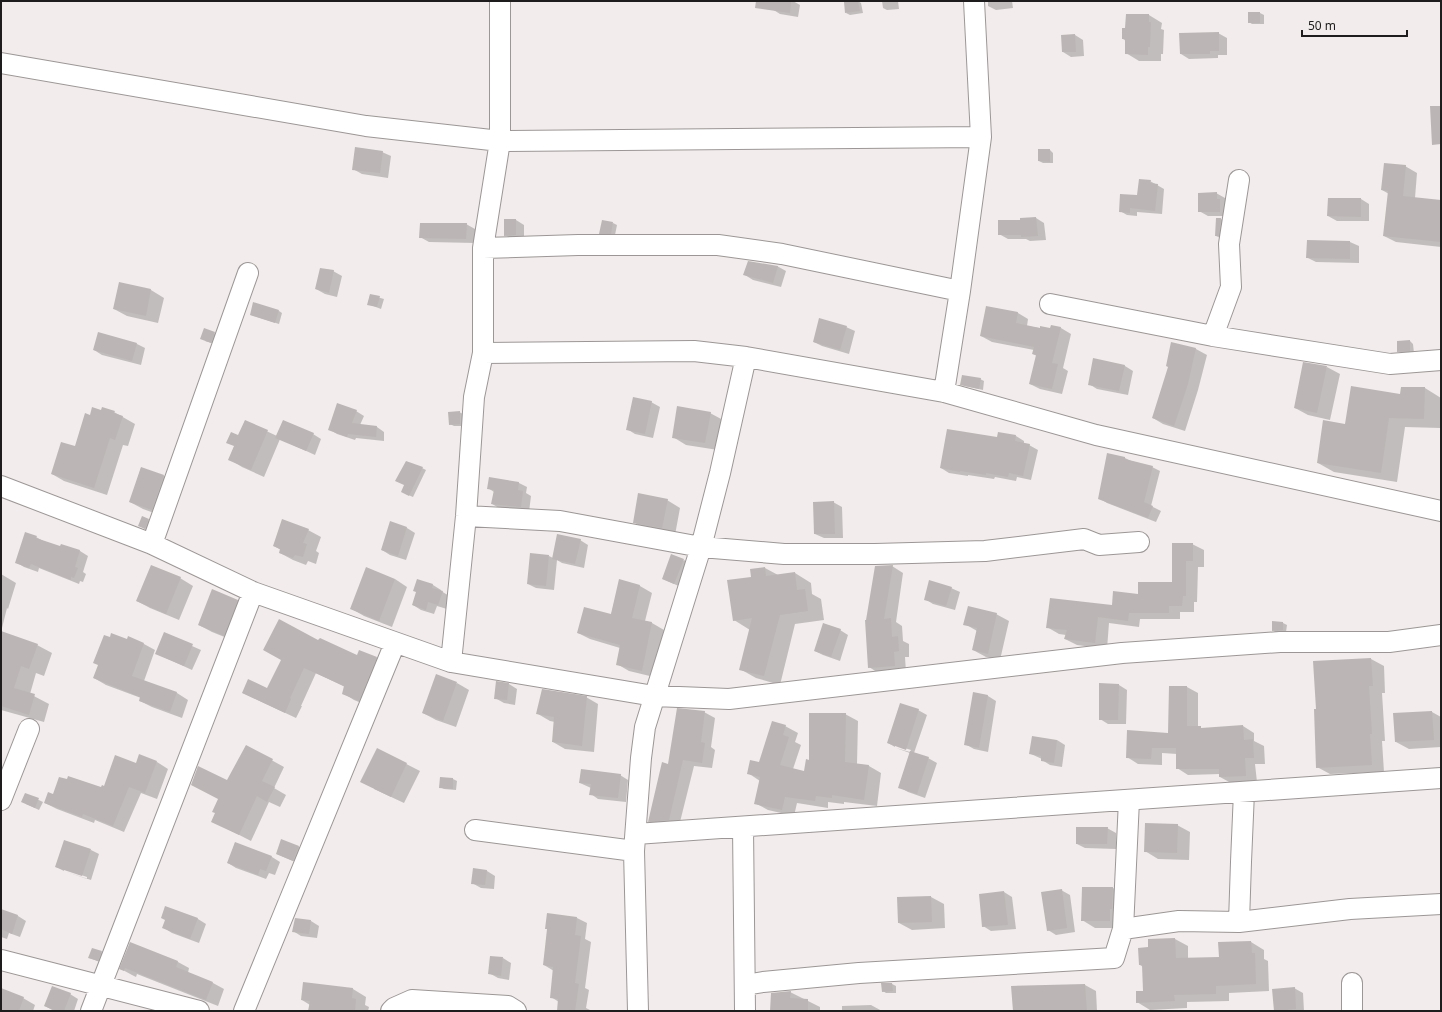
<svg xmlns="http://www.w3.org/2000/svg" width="1442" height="1012" font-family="'Noto Sans',sans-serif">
<rect width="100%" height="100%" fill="#f2edec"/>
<path fill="#0003" d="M773 1H793L800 5 798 17 780 14 772 9Z
M858 1 861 3 863 13 850 15 846 13Z
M882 1H898L899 9 887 10 883 8Z
M988 1H1012L1013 8 996 10 988 6Z
M1249 13H1260L1264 15V24H1252L1249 22Z
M1149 15 1162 23 1161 29 1164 30 1163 54H1161V61H1139L1126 53V41L1123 39Z
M1218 33 1227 38V55H1218V58L1189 59 1181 54Z
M1075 35 1083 40 1084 56 1071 57 1063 52 1062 36Z
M1050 150 1053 153V163H1043L1039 161Z
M382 152 391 156 388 178 362 174 353 169Z
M1405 166 1417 173 1415 198 1441 201V247L1396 242 1384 236 1389 194 1382 190Z
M1150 181 1164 189 1162 214 1137 212V216L1127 215 1120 211 1138 196Z
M1216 193 1225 198V203L1228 205V216H1208L1199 211Z
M1361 199 1369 204V221H1337L1328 216Z
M1036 218 1044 223 1046 240 1030 241 1026 239H1008L999 234 1021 221Z
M1217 219H1221L1229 224 1225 240 1216 236Z
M516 220 524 225V240H514L505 235Z
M613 223 617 225 615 235H604L600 233Z
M466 224 475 229V243L429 242 420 237Z
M1308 241 1350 242 1359 246V263L1316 262 1308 258Z
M777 266 786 271 781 287 753 280 745 275Z
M333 271 342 276 337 297 325 294 316 289Z
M120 283 151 290 164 298 158 323 127 316 114 309Z
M370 295 384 299 381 309 368 304Z
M987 307 1018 313 1028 319 1027 326 1051 330 1061 328 1071 334 1063 368 1068 371 1062 394 1040 389 1030 384 1037 356 1033 354 1034 350 992 342 981 336Z
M279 311 282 313 279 324 251 315Z
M846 327 855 331 849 354 822 346 814 342Z
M215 333 218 335 215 344 205 341Z
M1410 341 1413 344 1414 353 1402 354 1398 351Z
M1172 343 1196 349 1207 355 1198 390 1185 431 1163 424 1153 418 1169 367Z
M137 344 145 348 141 365 102 355 94 350Z
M1094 359 1125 366 1133 371 1128 395 1097 389 1089 384Z
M1327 367 1340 374 1330 420 1308 415 1295 408Z
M980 379 984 381 983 390 965 386 961 384Z
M1425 388 1441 398 1440 428 1405 427 1397 482 1334 472 1318 463 1346 425 1401 395Z
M651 402 660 407 653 438 635 434 627 429Z
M356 411 364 416 360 425 377 427 384 432V441L356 438 355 440 337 434 329 429Z
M114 412 135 424 128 446 123 445 107 495 64 481 52 474 76 448 91 416Z
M459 412 463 414 464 426H454L450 424Z
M710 413 723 420 718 450 686 445 673 437Z
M245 421 277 436 313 434 321 439 315 455 280 439 264 477 242 467 229 459Z
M1016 436 1024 441V444L1029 445 1038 450 1031 480 1017 477 1016 481 995 477 994 479 968 475V476L949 473 941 468 998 438Z
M1108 454 1125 458 1131 461 1152 467 1160 471 1151 506 1161 511 1156 522 1107 503 1099 498Z
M141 468 164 476 177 483 165 517 143 509 130 502Z
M422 468 426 470 413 497 406 494Z
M490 478 519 483 527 487 526 493 531 496 529 512 501 509 492 504 494 492 488 488Z
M667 500 680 508 675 535 646 530 634 522Z
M833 502 842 507 843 538H824L815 534Z
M148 520 152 522 149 530 143 528Z
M391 523 407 528 415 533 406 560 390 555 382 550Z
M308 530 321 537 316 551 319 553 316 564 308 561 306 565 293 560 280 553 281 550 274 546Z
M36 537 45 542 61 548 62 545 80 551 88 556 83 572 86 574 83 582 80 581 79 584 39 568 38 572 24 567 16 562Z
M580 540 588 545 584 568 562 563 557 560 554 590 536 588 528 584 549 556 553 558Z
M1192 544 1204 550V567H1198L1197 602H1194V612H1180V619H1140L1139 627 1109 623 1107 649 1077 645 1065 639 1066 635 1059 634 1047 627 1113 606 1139 595 1173 583Z
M684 560 692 565 683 588 663 579Z
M892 566 903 573 896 622 902 626 903 641 909 644V657H905L906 672 880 674 869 667Z
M765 568 778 575 795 573 811 583 812 594 821 599 824 620 795 624 780 685 756 678 740 669 750 630 734 620 752 578 751 570Z
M1 574 16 583 8 609 7 608 1 632Z
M180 578 193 586 179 620 150 608 137 601Z
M395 579 407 587 392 627 364 616 352 609Z
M418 580 433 585 441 590V591L451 597 447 609 437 606 434 614 421 610 413 605 417 592Z
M620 581 640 586 652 593 645 621 652 623 664 630 654 677 629 671 617 664 620 648 590 639 578 633 611 615Z
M951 588 960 592 955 610 933 604 925 599Z
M237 600 250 608 237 642 212 632 199 625Z
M996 614 1009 621 1000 660 986 657 973 650 977 631 965 624Z
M1283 623 1287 625 1286 632 1276 633 1273 630Z
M840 630 848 635 840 661 823 655 815 651Z
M1 632 37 645 52 653 44 676 36 673 30 694 49 704 44 722 1 710Z
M165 634 201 650 192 670 157 654Z
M127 641 144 644 155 650 144 681 177 693 188 700 182 718 152 707 140 701 141 698 106 685 94 678Z
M319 642 357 656 377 658 388 664 371 707 354 700 343 693 345 687 316 673 301 706H302L296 718 243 693 268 689Z
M1371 659 1384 666 1385 693H1382L1385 741H1382L1384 772 1330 774 1317 767Z
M497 682 509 684 517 689 515 705 504 703 495 698Z
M457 683 469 690 456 727 436 720 423 713Z
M1119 685 1127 690 1126 724H1108L1100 719Z
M1170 687H1187L1198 693V727L1204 729 1243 726 1254 733V741L1264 746 1265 764H1255L1257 782 1231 783 1220 777V774L1188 775 1177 768V754L1162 753V765L1138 764 1127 757 1169 734Z
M974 693 988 696 996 701 988 752 974 749 965 744Z
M586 697 598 704 594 752 565 749 553 742 555 722 550 721 538 714Z
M918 710 927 715 914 753 928 758 937 763 925 798 908 792 899 787 910 753 896 748 910 752 911 750 895 745V747L888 743Z
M704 712 715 718 711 747 715 750 712 768 694 766 679 826 659 827 649 821 669 765Z
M1432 712 1441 717V747L1409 749 1396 742Z
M845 714 858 721 857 764 869 766 881 773 877 806 844 802V804L828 802V808L797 803 794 816 768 810 755 803 760 781 748 773 760 763 785 726 798 733 795 742 801 745 793 769 805 772 810 761Z
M1057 740 1065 745 1062 767 1050 765 1042 760V759L1031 754Z
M246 746 284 767 274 788 286 795 280 807 269 802 251 841 212 821Z
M377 749 420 771 404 803 374 789Z
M157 762 168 769 157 799 141 793 124 832 95 820 94 823 57 809 45 803 54 795 102 789 136 764Z
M620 775 628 780 626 802 598 799 591 794V788L580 783Z
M441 778 453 779 457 781 456 790 444 789 440 787Z
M26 794 43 802 39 810 26 804Z
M1177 825 1190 832 1189 860 1158 859 1145 851Z
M1107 828 1116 833V849L1085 848 1077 844Z
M282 841 299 847 307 852 302 865 277 854Z
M235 843 272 857 280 862 275 875 269 873 266 879 236 868 228 863Z
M91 850 99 854 91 880 64 871 87 879V877L64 869V871L56 867Z
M474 869 487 871 495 876 494 889 481 888 472 883Z
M1083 888H1113L1126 896 1122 928H1095L1082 920Z
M1061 890 1070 895 1075 932 1056 935 1048 930Z
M1004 892 1012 897 1016 929 991 931 983 926Z
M931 897 944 904 945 928 912 930 899 923Z
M166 907 198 919 206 924 199 943 172 933 164 928 166 920Z
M1 910 18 916 26 921 20 937 9 933 7 939 1 937Z
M577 918 587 923 585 939 591 942 585 988 589 990 586 1008 592 1011H558L559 1002 551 997 554 971 544 965 548 929Z
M311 921 319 926 317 938 301 936 293 931Z
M1175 939 1188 946V959L1220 958 1219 943 1251 942 1264 950V959L1268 961 1269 991 1229 993V1001L1187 1002V1008L1150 1010 1137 1002 1144 992 1143 967 1140 965 1149 948Z
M130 944 178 962 189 968 188 973 213 983 224 989 218 1006 137 974 136 977 132 975 121 969Z
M101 952 105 954 102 963 90 958Z
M503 958 511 963 509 980 498 978 489 973Z
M892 984 896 986V993H886L883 991Z
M1085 985 1096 991 1097 1011H1014L1012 987Z
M1294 988 1303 993 1304 1011H1275Z
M1 989 23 998 35 1005 33 1011H1Z
M353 989 366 997 365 1005 369 1007 368 1011H310V1005L302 1000Z
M790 992 820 1007V1011H771Z
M70 994 78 999 74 1011H54L45 1006Z
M871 1005 882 1011H842V1006Z"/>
<path fill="#bbb6b5" d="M756 1H791L790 13 755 8Z
M851 1H858L860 11 845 13 844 2Z
M1248 12H1260V23H1248Z
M1126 14H1149V22H1151L1150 47H1148V55L1125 54V39H1122V28H1125Z
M1219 32V51H1210V54H1180L1179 33Z
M1075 34 1076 52H1062L1061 35Z
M1430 106H1441V144L1432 145Z
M355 147 383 151 380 173 352 170Z
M1038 149H1050V162L1038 161Z
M1384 163 1406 165 1403 196 1441 200V242L1383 236 1388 191 1381 190Z
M1139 179 1151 180 1150 183 1158 184 1155 211 1130 208V213L1119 212 1120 194 1137 195Z
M1217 192V199H1220V212H1198V193Z
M1328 198H1361V217L1327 216Z
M1036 217 1038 236 1021 237V235H998V220H1020V218Z
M1216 218H1221L1219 236H1215Z
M504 219H516V235L504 236Z
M602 220 613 222 611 234H599Z
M420 223H467L466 239 419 238Z
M1307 240 1350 241V259L1306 258Z
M748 261 778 266 773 283 743 275Z
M320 268 334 270 329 293 315 289Z
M119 282 151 289 146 316 113 309Z
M370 294 380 296 377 307 367 305Z
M253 302 279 310 275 323 250 315Z
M986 306 1018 312 1016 323 1040 328V326L1050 328 1051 325 1061 327 1052 363 1058 364 1052 389 1029 384 1036 355 1032 354 1034 347 980 336Z
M819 318 847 326 840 350 813 342Z
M204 328 215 332 211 343 200 339Z
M98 332 137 343 132 361 93 350Z
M1410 340V351L1397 352V341Z
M1171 342 1196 348 1188 384 1174 426 1152 418 1168 367 1166 366Z
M1093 358 1125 365 1119 391 1088 385Z
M1303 362 1327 366 1317 413 1294 408Z
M962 375 981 378 979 389 960 385Z
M1351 386 1400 394 1401 387H1425L1424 419 1389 418 1381 473 1317 463 1323 420 1345 424Z
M633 397 652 401 645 434 626 430Z
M337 403 357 410 352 423 377 426 376 437 348 434 347 437 328 430Z
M677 406 711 412 705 443 672 438Z
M92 407 101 410 102 407 115 411 114 413 123 416 115 440 110 438 94 488 51 474 61 442 75 446 85 413 90 415Z
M460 411V424L449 425 448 412Z
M245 420 268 430 251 470 228 460 234 446 226 443 231 432 238 435Z
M283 420 314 433 306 451 275 438Z
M947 429 997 437 998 432 1016 435 1015 441 1030 444 1023 476 1009 473 1008 477 986 473V475L960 471V472L940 468Z
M1107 453 1125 457V459L1153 466 1144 502 1153 506 1148 518 1098 499Z
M406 461 423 467 409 496 401 492 404 485 395 481Z
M141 467 164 475 152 510 129 502Z
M489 477 519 482 518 490 523 491 521 507 491 504 494 490 487 489Z
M638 493 668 499 662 528 633 523Z
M834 501 835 534H814L813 502Z
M142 516 149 519 145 529 138 526Z
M282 519 309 529 303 543 307 544 303 557 295 555 293 558 279 553 280 549 273 546Z
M390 521 407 527 398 556 381 550Z
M25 532 37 536 36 538 60 546 61 544 80 550 75 567 78 568 74 578 71 577V580L31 564 29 568 15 563Z
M557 534 581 539 575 564 552 559Z
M1172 543H1193V561H1186V596H1183L1182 606H1169V613H1129L1128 621 1098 617 1095 643 1064 639 1067 630 1046 628 1050 598 1112 605 1113 591 1138 594V582H1172Z
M530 553 549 555 546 586 527 584Z
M671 554 684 559 674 584 662 579Z
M151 565 181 577 166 614 136 601Z
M893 565 884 619 891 618 892 637 898 636 899 651 894 652 895 666 868 668 865 620H866L875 566Z
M366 567 395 579 379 621 350 609Z
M765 567 766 576 795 572 797 590 805 589 808 611 780 615 764 676 739 670 752 618 733 621 727 580 751 577 750 569Z
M417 579 433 584 432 588 443 591 438 605 428 602 426 610 412 605 416 592 413 591Z
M619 579 640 585 632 618 652 622 642 671 616 665 620 645 577 633 584 607 611 614Z
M929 580 952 587 946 606 924 600Z
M212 589 238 600 224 636 198 625Z
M968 606 997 613 988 654 972 650 977 628 963 625Z
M279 619 318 640 320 638 357 655 359 650 377 657 359 701 342 694 344 686 304 668 290 698 291 699 285 713 242 693 248 679 267 688 281 660 263 650Z
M1272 621 1283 622V630L1272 631Z
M823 623 841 629 831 657 814 651Z
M1 631 38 644 29 669 21 666 14 688 35 694 29 715 1 706Z
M164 632 193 644 184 666 155 654Z
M111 633 127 639 128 636 144 643 132 676 177 692 170 712 139 701 140 697 93 678 98 665 93 663 104 635 110 637Z
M1371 658 1373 686H1369L1372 734H1370L1372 765 1316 768 1314 709H1316L1313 661Z
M436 674 457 682 443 721 422 713Z
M496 681 509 683 507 700 494 699Z
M1099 683 1119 684 1118 720H1099Z
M1169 686H1187V726H1201V728L1243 725 1244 740 1253 739 1254 758H1245L1246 776 1219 777V769H1176V748H1152L1151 759 1126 758 1127 730 1168 733Z
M542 689 587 696 582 746 552 742 554 717 536 714Z
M973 692 988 695 979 748 964 745Z
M900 703 919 709 906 750 887 743Z
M677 708 705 711 701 742 705 743 702 763 683 760 669 820 648 822 662 762 668 764Z
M1432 711 1434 740 1395 742 1393 713Z
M809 713H846L845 762 869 765 864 800 832 795V798L816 796 815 801 785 797 782 810 754 804 760 777 747 774 750 760 759 762 772 721 786 725 783 735 789 737 780 765 804 771 806 759 809 760Z
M1032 736 1057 740 1054 763 1041 761V756L1029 754Z
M246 745 273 759 262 781 275 787 267 802 257 796 239 835 211 822 215 813 212 812 218 799 191 785 198 766 227 780Z
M377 748 407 763 391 797 360 782Z
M910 751 929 757 917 794 898 788Z
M139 754 157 761 145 793 129 787 113 826 83 814 82 817 44 803 48 792 53 794 59 777 67 779 68 776 101 787 102 785 104 786 115 755 136 763Z
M581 769 621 774 618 798 589 795 591 784 579 783Z
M440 777 453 778V789L439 788Z
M25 793 39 798 35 808 21 802Z
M1145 823 1178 824 1177 853 1144 852Z
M1076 827H1108L1107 844H1076Z
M281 839 299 846 293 861 276 854Z
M64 840 91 849 82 876 55 867Z
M235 842 272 856 266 871 260 869 258 875 227 863Z
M473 868 487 870 485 885 471 884Z
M1082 887H1113L1112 909H1110V921H1081Z
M1062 889 1067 928 1047 931 1041 892Z
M1004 891 1008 925 982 927 979 894Z
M931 896 932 922 898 923 897 897Z
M165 906 198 918 190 939 162 928 165 920 161 918Z
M1 909 18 915 12 934 1 929Z
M547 913 577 917 575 935 581 936 575 983 579 984 575 1011H557L558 999 550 998 553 967 543 965 547 929H545Z
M295 918 311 920 309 934 292 932Z
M1175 938 1176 958 1219 957 1218 942 1251 941 1252 953H1255L1256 984 1216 986V994L1174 995 1175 1001 1136 1003V991H1143L1142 965H1139L1138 948 1148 947V939Z
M130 942 178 961 176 967 213 982 206 1000 125 968 124 971 119 969Z
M92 948 102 951 98 961 88 958Z
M490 956 503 957 501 976 488 974Z
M303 982 353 988 352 998 356 999 355 1011H308L310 1001 301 1000Z
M881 983H892L893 991 882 992Z
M1085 984 1087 1011H1013L1011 986Z
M52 986 71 993 64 1011H56L44 1006Z
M1295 987 1296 1009 1274 1011 1272 989Z
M1 988 24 997 19 1011H1Z
M791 991 790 998 808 999V1011H770L771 993Z"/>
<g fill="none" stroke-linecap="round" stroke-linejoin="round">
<defs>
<path id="minor" d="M1 63 366 126 500 141 981 137
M483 248 578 245H718L782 254 960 291
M1050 304 1213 336 1390 364 1441 360
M1213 336 1231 287 1229 244 1239 180
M483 353 694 351 746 357 944 392 1096 435 1441 511
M944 392 960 291 981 137 974 1
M1 486 152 544 253 592 451 662 654 696 729 699 1122 653 1280 642H1389L1441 635
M466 516 560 521 701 547 784 554H875L985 551 1084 539 1099 545 1139 542
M152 544 248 273
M451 662 466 516 474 397 483 353V248L500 141V1
M1 800 29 729
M743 827 745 1011
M475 830 634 851
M636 834 1441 778
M1239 922 1241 862 1244 792
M1123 929 1129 800
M1 960 199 1011
M745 985 763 982 859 973 1114 958 1123 929 1179 921 1239 922 1350 909 1441 904
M91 1011 253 592
M244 1011 395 643
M391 1011 394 1008 412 1000 508 1006 516 1011
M638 1011 634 851 641 758 645 727 701 547 720 473 746 357
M1352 1011V983"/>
</defs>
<use href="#minor" stroke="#9c9796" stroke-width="22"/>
<use href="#minor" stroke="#fff" stroke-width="20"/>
</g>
<rect width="1442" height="1012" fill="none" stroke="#1e1c1c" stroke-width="4"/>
<path d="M1302 30v6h105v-6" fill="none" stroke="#1e1c1c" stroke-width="2"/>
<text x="1308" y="30" font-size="12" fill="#1e1c1c" stroke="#f2edec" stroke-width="3" paint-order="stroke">50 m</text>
</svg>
